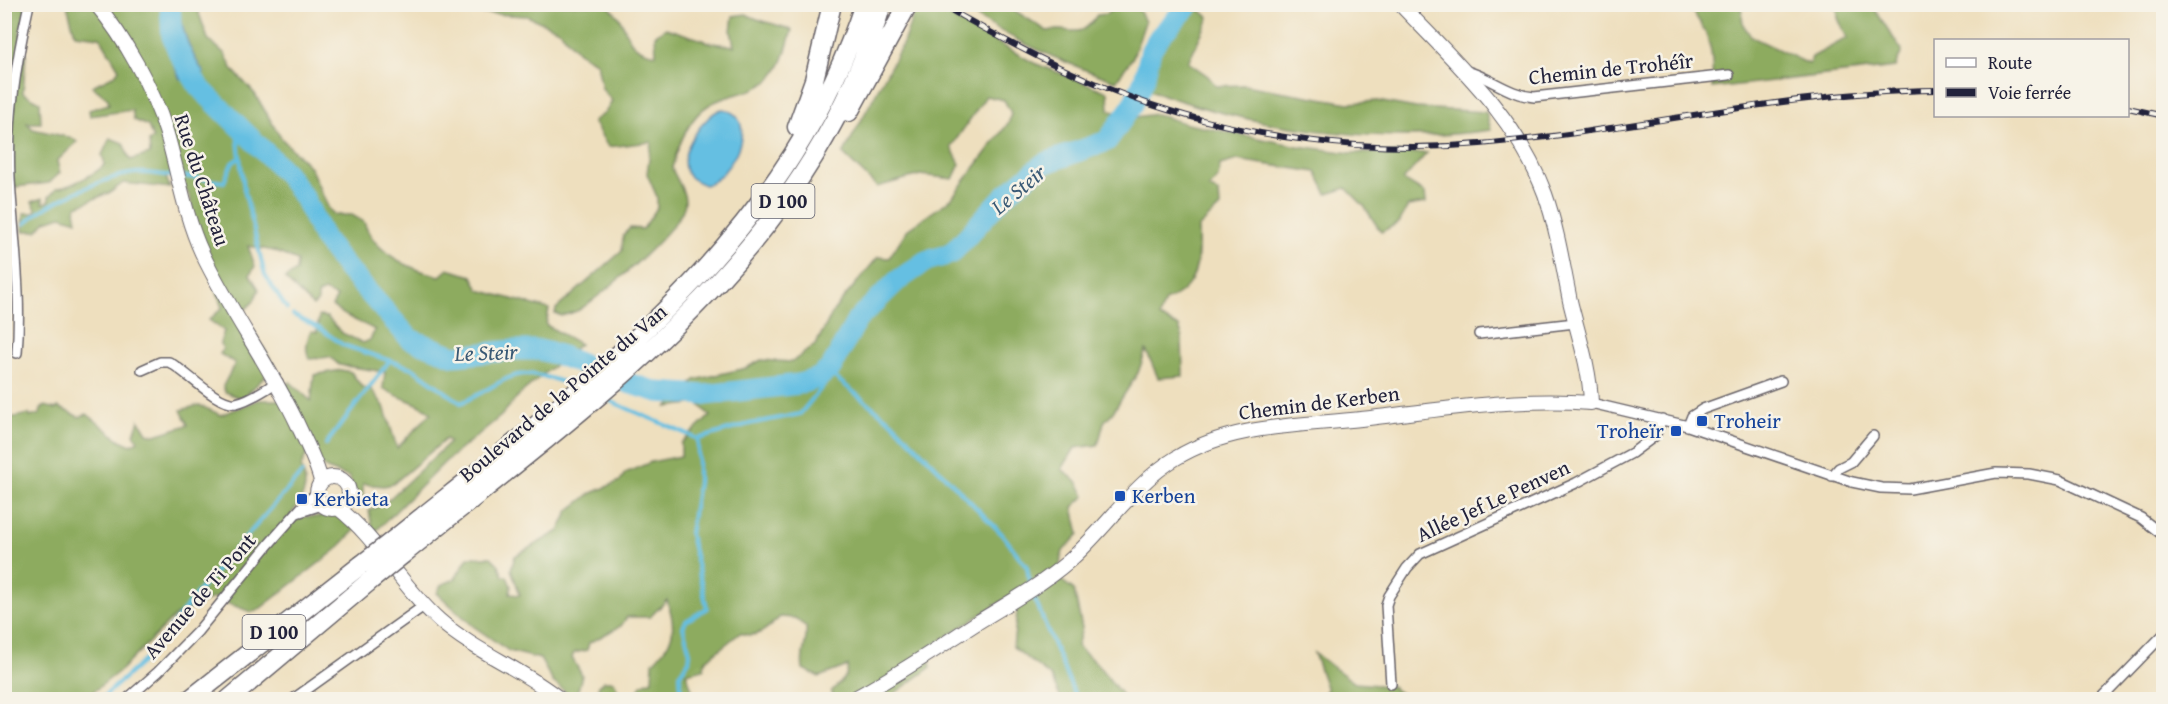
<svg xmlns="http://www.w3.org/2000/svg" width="2168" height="704" font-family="'Gentium Book Plus',serif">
<rect width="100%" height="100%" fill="#f7f3e8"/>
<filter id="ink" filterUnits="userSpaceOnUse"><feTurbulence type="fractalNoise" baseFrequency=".0167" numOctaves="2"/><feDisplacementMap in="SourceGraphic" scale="12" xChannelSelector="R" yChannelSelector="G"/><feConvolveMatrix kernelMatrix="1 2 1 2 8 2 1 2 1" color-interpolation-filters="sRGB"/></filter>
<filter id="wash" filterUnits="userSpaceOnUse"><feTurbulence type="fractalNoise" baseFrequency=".008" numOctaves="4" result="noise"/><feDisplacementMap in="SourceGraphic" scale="24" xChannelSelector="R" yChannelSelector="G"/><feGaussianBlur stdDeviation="1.35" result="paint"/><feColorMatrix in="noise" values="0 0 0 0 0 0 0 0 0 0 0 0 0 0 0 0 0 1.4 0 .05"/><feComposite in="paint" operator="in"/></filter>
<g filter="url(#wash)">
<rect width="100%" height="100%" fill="#eedfbe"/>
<path fill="#8dab5e" stroke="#58664c" stroke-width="1.5" d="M4 5H27L20 33 26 53 23 93 40 102 41 123H27L33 129 72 138 77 142 57 161 60 173 49 183 7 188 11 223 4 222Z
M67 5H196L208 39 225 54 233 70 255 94 281 138 310 167 329 209 335 215H352L364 222C374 253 411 270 440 276L448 269 472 276 479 290 549 309 546 325 580 344 521 393 501 416 445 462 376 531 372 527 369 511 387 501 450 442 446 439 393 484 384 486 363 484V498L359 500 349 477 327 469 307 453 301 467C310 487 303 499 290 516L321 517 327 505 342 514 356 529 336 550 257 611 251 612 213 598 176 615 122 669 84 699H5L4 419 29 414 30 417 40 414 41 409 45 406 56 409 58 407 79 417 87 414 120 440 131 445 138 441 134 434 139 420 147 433 155 435 188 425 181 410 199 405 221 415 258 400H281L288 395 285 385 290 382 311 401 314 375 341 370 351 372 362 387 371 389 384 406 397 448 431 413C419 401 398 399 383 388L385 372 339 365 330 357 310 359C304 351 307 339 311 331L317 332 319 316 327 317 342 333 363 343 370 340 375 330C359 321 345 318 332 306L337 297 324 291 318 294V301L313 306 285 279 296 271 297 261 274 251 248 246 255 266 250 275 259 289 254 301 242 313 275 367 245 396 240 398 225 392 223 386 235 363 220 354 223 349 220 343 224 331 209 320 222 308 193 219 191 199 178 175 166 177 170 188 123 183 111 192 77 206 75 210 77 221 61 216 46 221 37 231H23L24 213H34L36 209 32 202 43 198V203L49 202V197L57 188C67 188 98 173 105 164L102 155 110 138 123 143 130 160 150 154 149 141 153 139 148 126 134 120 132 110 90 116 89 110 109 104 108 99 92 86 115 75 119 69 100 37 75 34Z
M448 5H607C635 27 617 47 656 54L655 35 666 28 712 43 734 46 731 31 733 16 746 14C760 22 777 24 792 30 787 46 783 69 769 80 752 95 727 93 709 105 689 117 678 146 672 168 675 178 686 191 685 202 685 226 600 297 579 310 573 313 567 314 561 316L555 313 556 309 622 251 623 235 630 228 643 229 657 208V197L647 174 651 142 608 147 593 121 605 113 612 101 602 89 597 63 578 52 559 30 527 16 459 12Z
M917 5H930L1034 63 1108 92 1109 110 1129 118 1156 114 1187 124 1298 146 1351 153H1427L1403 180 1425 193 1426 203 1408 206 1399 223 1381 232 1364 206 1346 188 1327 194 1316 172 1237 160 1220 165 1218 178 1209 188 1219 193 1220 207 1198 228C1199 261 1199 289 1165 301L1159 317 1179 327 1182 336 1183 376 1158 378 1146 350 1138 373 1113 412 1104 422 1098 445 1075 448 1062 469 1078 483 1085 496 1073 507 1079 534 1063 551 1057 577 1074 590 1082 628 1077 646 1098 665 1125 699H1061L1051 677 1013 647 1017 612 1010 596 927 649 931 667 887 699H835L831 692 846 676 848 666 819 677 803 669C800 650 808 645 806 627L795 618 780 617C768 628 757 640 740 633L705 661 704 669 686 673 694 695 689 699 595 700 599 685 604 681H614L621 698 635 697 641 685 652 680 653 662C675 640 677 629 667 600L650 617H627L621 626 589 643 587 650 574 653 572 658 582 675 578 690 572 697 553 682 540 659 509 651 473 626 437 593 441 585 455 579 468 557H491L499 565 503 576H507L511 586 510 594 520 595 511 569 515 556 559 531 569 510 590 494 620 481 625 473 651 462 681 456V443L710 416 698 403 667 407 695 380 746 368 761 360 792 362 816 344 834 310 878 257 889 258 907 230 951 199 1009 122 1011 113 1004 100 986 96 951 147 960 164 953 179 920 175 877 187 843 154 903 43Z
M959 5H1006L1047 31C1074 26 1079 42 1097 15L1107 14 1115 5H1137L1145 22 1133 57 1116 81C1061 62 1007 39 959 5Z
M1194 5 1209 18 1188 62 1208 76 1216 86 1244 85 1349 103 1377 101 1416 108 1486 112 1491 130C1376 146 1252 129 1144 88L1160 52Z
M1685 5H1741L1743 25 1752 37 1809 64 1812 57 1847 38 1838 18 1837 5H1872L1902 51 1895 67 1712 88C1714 55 1711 28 1685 5Z
M1314 653 1355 683 1390 686 1409 699H1318L1327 690Z"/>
<path fill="#65bfe2" stroke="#44708e" stroke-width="1.5" d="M162 5H179C181 30 190 52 204 73L180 79 166 45Z
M722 109C763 116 731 178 705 185 698 182 689 179 686 171 677 153 705 114 722 109Z"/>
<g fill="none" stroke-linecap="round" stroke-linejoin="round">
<path stroke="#65bfe2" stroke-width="4" d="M236 125 244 189 265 275 287 309
M181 176 224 182 232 163 239 158
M25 224C43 204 109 175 136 173 148 172 161 175 173 176
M4 243 7 232
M293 315 321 329 343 345 412 368 461 403C516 377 510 362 574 386
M832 375 893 423 1002 534 1027 567 1030 585
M603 398 698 439 749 424 800 414 832 375 831 368
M326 444 390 360
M1032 593 1077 700
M100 700 149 656 197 593 302 473
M681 700 680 673 689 661 690 653 683 627 686 621 707 608 690 534 698 482V439"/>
<path stroke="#65bfe2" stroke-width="21" d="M170 4 172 36 179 54 199 87 286 173 304 198 324 239 343 264 410 339 454 356 514 350H539L559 355 631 384 658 392 705 395 799 384 818 378 831 368 857 320 897 281 926 261 951 254 1004 196 1043 164 1107 141 1132 106 1144 80 1151 50 1159 37 1190 4"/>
</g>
</g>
<g filter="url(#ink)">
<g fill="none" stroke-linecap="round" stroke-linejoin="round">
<defs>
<path id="street" d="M1467 71C1491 78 1509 95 1534 97L1729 75
M1479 334 1575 323
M17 353C22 293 13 237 10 178 7 119 16 62 29 4
M142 370 160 362H169C186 371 218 406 236 403 251 400 265 389 278 382
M1591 403 1688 426 1852 482 1881 488 1910 489 1996 473 2029 474 2060 480 2141 518 2164 536
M1688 426 1692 416 1703 409 1781 381
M1832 476 1839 468 1851 462 1873 436
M297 513 322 505
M1391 684 1386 605 1389 596 1407 568 1420 554 1576 483 1632 453 1655 436 1662 419
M126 700 158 672 198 631 269 544 307 501 316 494
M292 700 425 605
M2100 700 2164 634"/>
<path id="secondary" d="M96 4C125 38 153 89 166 131 178 171 184 214 202 253 230 312 269 364 297 423 306 443 316 460 321 481
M317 493a16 16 0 1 1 32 0a16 16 0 1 1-32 0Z
M338 508C378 539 401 586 439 620 475 652 523 669 561 700
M851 700C895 677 936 649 978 622 1009 603 1041 585 1069 561 1106 529 1133 484 1176 458 1232 424 1298 426 1361 419 1438 410 1513 397 1591 403 1590 368 1578 334 1570 301 1563 266 1557 228 1545 194 1516 116 1456 63 1400 4"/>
<path id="highway" d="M849 112 908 4
M797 127 814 80 832 4
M392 541C580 390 786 245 864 4
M402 555C594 399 808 255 882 4
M189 700 361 565
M228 700 371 580"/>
</defs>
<use href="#street" stroke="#696469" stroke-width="12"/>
<use href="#secondary" stroke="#696469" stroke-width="16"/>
<use href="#highway" stroke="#696469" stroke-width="21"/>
<use href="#street" stroke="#fff" stroke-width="9"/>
<use href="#secondary" stroke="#fff" stroke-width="14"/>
<use href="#highway" stroke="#fff" stroke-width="18"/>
<defs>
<path id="rail" d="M940 4C1003 40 1067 74 1135 99 1242 138 1367 154 1480 144 1632 131 1782 92 1936 90
M2128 108 2164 116"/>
</defs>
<use href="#rail" stroke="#22223b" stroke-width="6"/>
<use href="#rail" stroke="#f7f3e8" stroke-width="4" stroke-dasharray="11" stroke-linecap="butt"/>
<defs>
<path id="highway-bridge" d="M361 565 392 541
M371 580 402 555"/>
</defs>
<use href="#highway-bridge" stroke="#696469" stroke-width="21" stroke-linecap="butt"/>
<use href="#highway-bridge" stroke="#fff" stroke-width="18"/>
</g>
</g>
<g fill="#1a4fb4" stroke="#f7f3e8" stroke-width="2">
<rect x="1696" y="415" width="12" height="12" rx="3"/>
<rect x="1670" y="425" width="12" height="12" rx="3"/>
<rect x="1114" y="490" width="12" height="12" rx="3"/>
<rect x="296" y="493" width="12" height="12" rx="3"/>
</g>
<g text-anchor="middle" stroke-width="5" stroke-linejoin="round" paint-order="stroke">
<g fill="#f7f3e8" stroke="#62616f" stroke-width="1.5">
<rect x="751.5" y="184" width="63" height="34" rx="4.5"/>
<rect x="242.5" y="615" width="63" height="34" rx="4.5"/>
</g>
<g font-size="20" font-weight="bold" fill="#22223b">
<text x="783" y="208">D 100</text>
<text x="274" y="639">D 100</text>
</g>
<g font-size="21" fill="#22223b" stroke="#f7f3e8">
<text transform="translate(1611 69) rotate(-6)" y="7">Chemin de Trohéîr</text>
<text transform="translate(202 180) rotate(72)" y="7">Rue du Château</text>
<text transform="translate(563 393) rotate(-40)" y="7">Boulevard de la Pointe du Van</text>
<text transform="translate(1319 403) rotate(-7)" y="7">Chemin de Kerben</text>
<text transform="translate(1493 501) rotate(-25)" y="7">Allée Jef Le Penven</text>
<text transform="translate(200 596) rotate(-49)" y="7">Avenue de Ti Pont</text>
</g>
<g font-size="21" fill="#164399" stroke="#f7f3e8" text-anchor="start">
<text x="1714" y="428">Troheir</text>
<text x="1664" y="438" text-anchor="end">Troheïr</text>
<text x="1132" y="503">Kerben</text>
<text x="314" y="506">Kerbieta</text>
</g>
<g font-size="22" font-style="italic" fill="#395975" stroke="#f7f3e8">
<text transform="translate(1018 189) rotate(-40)" y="8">Le Steir</text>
<text transform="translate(486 352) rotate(-2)" y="8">Le Steir</text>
</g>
</g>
<rect width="2168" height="704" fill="none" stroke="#f7f3e8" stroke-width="24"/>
<rect x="1934" y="39" width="195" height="78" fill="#f7f3e8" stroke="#a29fa3" stroke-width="1.5"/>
<rect x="1946" y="58" width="30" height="9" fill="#ffffff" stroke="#a29fa3" stroke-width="1.5"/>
<text x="1988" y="69" font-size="18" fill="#22223b">Route</text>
<rect x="1946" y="88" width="30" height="9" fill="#22223b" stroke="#a29fa3" stroke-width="1.5"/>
<text x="1988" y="99" font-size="18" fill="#22223b">Voie ferrée</text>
</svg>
